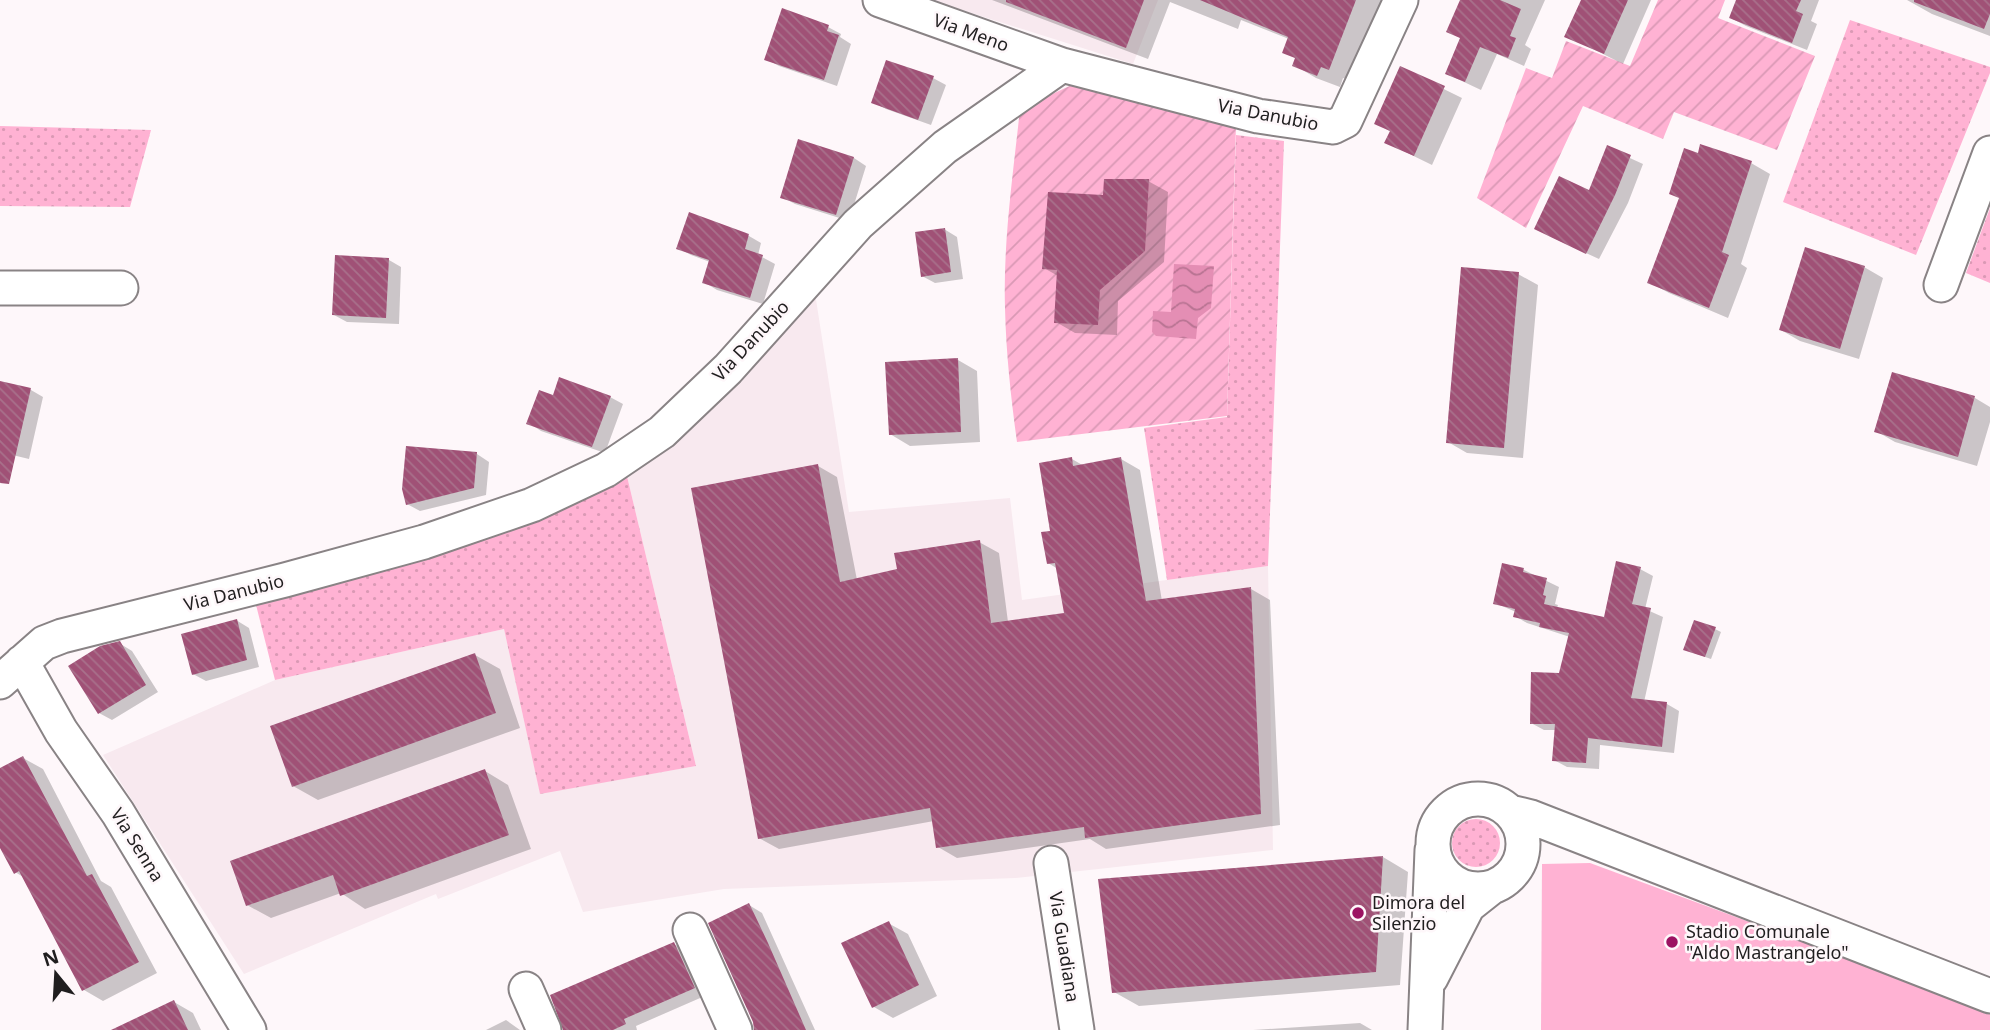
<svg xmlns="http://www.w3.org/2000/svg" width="1990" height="1030" font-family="'Noto Sans',sans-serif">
<defs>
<pattern id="grass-dots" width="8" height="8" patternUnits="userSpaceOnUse" patternTransform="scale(1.75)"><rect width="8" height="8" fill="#ffb2d3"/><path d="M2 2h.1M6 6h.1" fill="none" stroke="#da99b5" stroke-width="1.8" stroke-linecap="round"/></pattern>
<pattern id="garden-furrows" width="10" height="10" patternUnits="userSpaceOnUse" patternTransform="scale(1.75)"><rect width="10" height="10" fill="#ffb2d3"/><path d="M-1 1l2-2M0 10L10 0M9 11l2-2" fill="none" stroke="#da99b5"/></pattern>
<pattern id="water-waves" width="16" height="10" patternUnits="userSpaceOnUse" patternTransform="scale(1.75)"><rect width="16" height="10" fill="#e48eb4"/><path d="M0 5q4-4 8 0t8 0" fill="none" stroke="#b87392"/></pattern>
<pattern id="building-back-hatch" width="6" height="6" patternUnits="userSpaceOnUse" patternTransform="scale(1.75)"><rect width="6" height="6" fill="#a05176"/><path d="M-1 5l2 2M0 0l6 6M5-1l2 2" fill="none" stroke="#a8718b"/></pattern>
</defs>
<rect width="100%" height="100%" fill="#fef7fa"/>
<path fill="#f8e9ef" d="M930 0H1158L1133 64Z
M815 293 849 512 1010 498 1022 600 1268 566 1273 850 1015 878 724 889 583 912 560 851 438 899 436 894 244 974 103 755 275 680 504 629 540 793 696 766 626 472 687 432Z"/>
<path fill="url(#grass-dots)" d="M1850 20 1990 67V73L1916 255 1783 202Z
M0 126 151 130 130 207 0 206Z
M1236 135 1284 141 1268 566 1167 580 1144 428 1227 417Z
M1990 208V283L1966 273Z
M626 472 696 766 540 794 504 629 275 680 253 593Z
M1452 843a24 24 0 1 1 48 0a24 24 0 1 1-48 0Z"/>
<path fill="#ffb2d3" d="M1590 863 1990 1011V1030H1541L1542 864Z"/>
<path fill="url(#garden-furrows)" d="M1658 0H1725L1718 18 1815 56 1777 150 1674 112 1663 139 1583 106 1526 228 1477 198 1526 68 1552 78 1566 41 1630 66Z
M1076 83 1236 125 1227 416 1017 442C1011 398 1006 353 1005 308 1003 242 1013 175 1020 109Z"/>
<path fill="url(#water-waves)" d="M1174 264 1214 266 1211 308 1198 318 1196 339 1156 336 1152 332 1153 311 1171 312Z"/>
<path fill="#0003" d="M992 0H1383L1351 81 1343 78 1340 87 1316 78 1294 65 1297 59 1284 52 1289 39 1241 20 1238 29 1170 2 1148 59Z
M1462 0H1545L1525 45 1531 49 1524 66 1497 54 1481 90 1447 74 1462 39 1449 32Z
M1583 0H1651L1623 64 1567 36Z
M1738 0H1819L1811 21 1817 24 1807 50 1746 26 1731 18Z
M1907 0H1990V36L1932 14Z
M828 27 841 34 840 37 851 44 837 86 779 66 766 59Z
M1401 68 1462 98 1432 165 1387 143 1391 132 1376 123Z
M933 78 946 85 931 125 886 109 873 102Z
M799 141 854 158 866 166 849 221 795 204 782 197Z
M1608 148 1643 164 1628 203 1599 259 1549 236 1590 193Z
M1699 155 1751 163 1770 174 1741 264 1747 268 1728 318 1669 293 1649 282Z
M1148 181 1168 192 1164 262 1118 301 1117 335 1075 333 1056 322 1058 276 1044 268 1105 197Z
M690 214 749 236 761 243 758 255 775 264 763 304 717 290 704 282 710 262 691 255 678 248Z
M944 229 957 237 963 279 935 283 922 276Z
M389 260 401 267 399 324 347 322 334 315Z
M1864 267 1883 278 1859 359 1800 341 1781 330Z
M1518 274 1538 285 1523 458 1467 453 1448 442Z
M958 360 977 371 980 442 910 446 890 434Z
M1893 374 1975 398 1990 407V422L1977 466 1895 442 1876 431Z
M0 383 31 390 43 397 29 459 0 452Z
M610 397 623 404 605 453 541 431 529 423Z
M477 454 489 462 486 495 420 511 407 504Z
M1072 459 1084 466 1121 459 1140 470 1162 601 1251 589 1270 600 1280 825 1106 849 1090 839 957 858 938 847 934 821 779 849 759 838 818 466 837 477 857 580 899 571 979 542 999 553 1008 622 1066 614 1058 569 1048 563 1052 532Z
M1503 565 1524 570 1559 587 1555 604 1558 605 1557 608 1605 619 1640 569 1653 576 1645 609 1663 617 1644 702 1667 704 1679 711 1674 753 1600 745 1599 769 1567 767 1554 760 1556 730H1544L1531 723 1561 675 1570 637 1527 623 1515 616 1516 612 1495 603Z
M236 620 249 628 259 667 206 681 193 674Z
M1715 629 1721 632 1711 659 1691 652Z
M119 643 132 651 158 692 112 720 99 713Z
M475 655 500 669 520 728 318 800 293 786Z
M23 758 43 769 101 881 111 887 157 973 103 1001 84 990 25 878 15 872 0 844V770Z
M485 771 508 785 531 849 365 909 341 893 271 918 247 905Z
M1383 857 1408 872 1400 985 1139 1006 1114 992 1100 880Z
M749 905 762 913 815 1030H756Z
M888 923 908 934 937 996 893 1018 874 1007Z
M674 944 687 951 707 995 636 1026 637 1030H565Z
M174 1002 193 1013 201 1030H115Z
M506 1020 520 1030H486Z
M1360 1023 1372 1030H1253Z"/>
<path fill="url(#building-back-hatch)" d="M1006 0H1144L1126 48 1006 2Z
M1200 0H1356L1329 70 1321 67 1317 76 1292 66 1295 58 1282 53 1288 37Z
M1460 0H1500L1521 9 1510 36 1516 38 1508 58 1480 47 1465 82 1445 74 1460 38 1446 32Z
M1581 0H1628L1604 54 1564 37Z
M1736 0H1801L1796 11 1803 14 1792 43 1729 18Z
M1914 0H1990V14L1984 29 1914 2Z
M782 8 829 25 827 31 839 35 824 80 764 60Z
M886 60 934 76 918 120 871 103Z
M1400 66 1445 86 1414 156 1384 143 1390 131 1374 124Z
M798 139 854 157 836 215 780 198Z
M1700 144 1752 161 1722 252 1729 255 1709 308 1647 283 1679 198 1669 194 1684 148 1698 153Z
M1607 145 1631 155 1615 195 1586 254 1534 229 1559 176 1589 190Z
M1104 179H1149L1145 251 1100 290 1098 325 1054 323 1057 270 1042 269 1048 192 1103 195Z
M689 212 749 234 745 249 763 255 750 298 702 283 709 260 676 249Z
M945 228 951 272 921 277 915 232Z
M1805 247 1865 266 1840 349 1779 330Z
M335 255 389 258 386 318 332 315Z
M1461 267 1519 272 1504 448 1446 443Z
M958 358 961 432 889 435 885 362Z
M1892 372 1975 396 1958 457 1874 432Z
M559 377 611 396 592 447 526 424 539 390 553 395Z
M0 381 31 388 9 484 0 483Z
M406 446 477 452 474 488 406 505 402 489Z
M1072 457 1073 466 1121 457 1146 601 1251 587 1261 814 1085 838 1084 827 936 848 930 808 758 839 691 488 818 464 840 582 897 569 894 553 980 540 991 623 1064 613 1055 563 1047 564 1041 532 1050 531 1039 463Z
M1616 561 1641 567 1632 604 1651 608 1631 698 1667 702 1662 747 1588 738 1586 763 1552 761 1555 724H1530L1531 672 1559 673 1569 633 1539 627 1540 623 1513 617 1515 609 1493 604 1502 563 1524 568 1523 572 1547 578 1543 595 1546 596 1544 604 1604 617Z
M237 619 247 660 192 675 181 634Z
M1694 620 1716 627 1705 657 1683 650Z
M120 641 146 685 98 714 68 666 100 646Z
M475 653 496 713 292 787 270 726Z
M23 756 87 876 92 874 139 962 82 991 19 871 14 874 0 848V768Z
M485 769 509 835 340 896 333 875 246 906 230 861Z
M1383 856 1376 972 1112 993 1098 879Z
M749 903 768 943 806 1030H754L753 1022 708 923Z
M889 921 919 985 872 1008 841 943Z
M674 942 695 988 624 1019 626 1024 613 1030H563L550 995Z
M174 1000 188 1030H111Z"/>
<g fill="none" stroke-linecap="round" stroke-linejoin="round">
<defs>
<path id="minor" d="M880 0 1062 65 1258 116 1333 127 1345 121 1401 0
M1941 285 1990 153
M0 288H121
M22 662 61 731 118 813 249 1030
M0 682 44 643 62 636 285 580 424 542 532 505 606 470 662 432 728 369 858 224 945 147 1062 65
M1433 844a45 45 0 1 1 90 0a45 45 0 1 1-90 0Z
M1510 812 1531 817 1990 996
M1051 863 1077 1030
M690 930 735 1030
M1431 978 1468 906 1492 887
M526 989 544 1030
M1425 1030 1432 850"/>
</defs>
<use href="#minor" stroke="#898385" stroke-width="37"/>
<use href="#minor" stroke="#fff" stroke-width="33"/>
</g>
<g fill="#9c1262" stroke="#fef7fa" stroke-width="2.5">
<circle cx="1358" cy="913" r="7"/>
<circle cx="1672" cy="942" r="7"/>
</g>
<g text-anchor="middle" stroke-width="5" stroke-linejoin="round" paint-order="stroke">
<g font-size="18" fill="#201e1f" stroke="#fef7fa">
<text transform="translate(971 33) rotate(20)" y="6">Via Meno</text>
<text transform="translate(1268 115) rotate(11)" y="6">Via Danubio</text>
<text transform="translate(751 341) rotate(-47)" y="6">Via Danubio</text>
<text transform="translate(234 593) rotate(-14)" y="6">Via Danubio</text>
<text transform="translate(137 845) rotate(58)" y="6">Via Senna</text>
<text transform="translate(1064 947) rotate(81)" y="6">Via Guadiana</text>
</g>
<g font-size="18" fill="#201e1f" stroke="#fef7fa" text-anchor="start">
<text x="1372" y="909">Dimora del<tspan x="1372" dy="21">Silenzio</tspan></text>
<text x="1686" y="938">Stadio Comunale<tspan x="1686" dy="21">"Aldo Mastrangelo"</tspan></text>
</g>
</g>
<g transform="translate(56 974) rotate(342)" stroke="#fef7fa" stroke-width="5" paint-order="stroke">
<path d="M0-5L12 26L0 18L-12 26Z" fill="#201e1f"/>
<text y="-10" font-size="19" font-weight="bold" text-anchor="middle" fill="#201e1f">N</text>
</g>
</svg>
